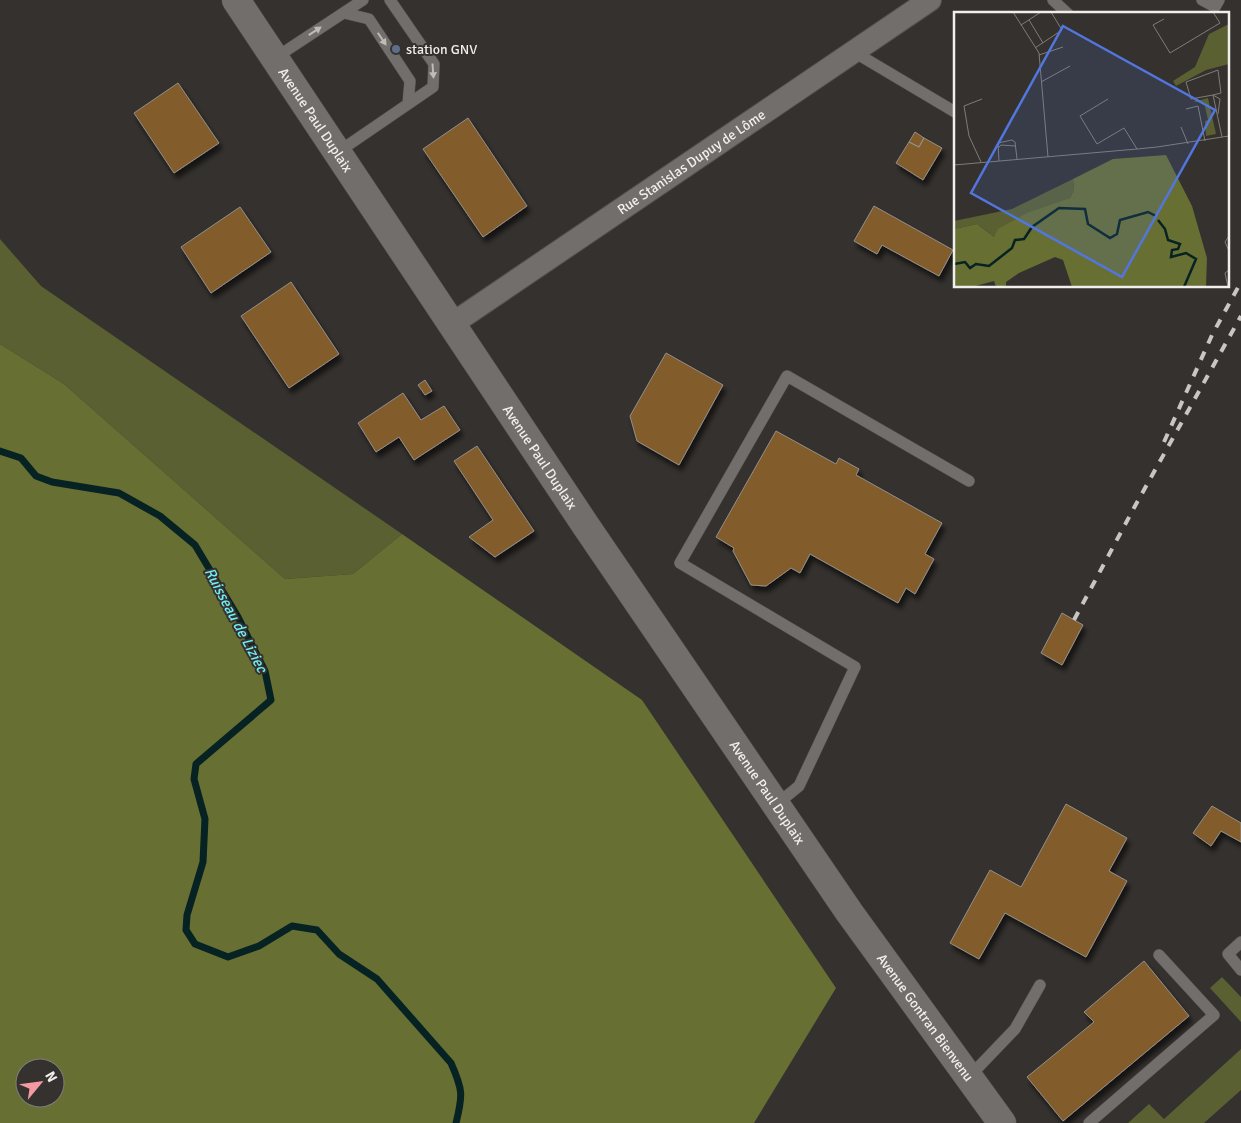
<svg xmlns="http://www.w3.org/2000/svg" width="1241" height="1123" font-family="Signika,sans-serif">
<style>
.green{fill:#5a6031}
.forest{fill:#686f33;fill-rule:evenodd}
.lines{fill:none;stroke-linecap:round;stroke-linejoin:round}
.stream{stroke:#062223;stroke-width:7}
.building{fill:#825b29;stroke:#93908c;filter:url(#shadow)}
.lane-casing{stroke:#53514e;stroke-width:12}
.street-casing{stroke:#53514e;stroke-width:24}
.secondary-casing{stroke:#53514e;stroke-width:29}
.lane{stroke:#726e6b;stroke-width:11}
.street{stroke:#726e6b;stroke-width:22}
.secondary{stroke:#726e6b;stroke-width:28}
.rail{stroke:#c7c6c3;stroke-width:4;stroke-dasharray:9 9;stroke-linecap:butt}
.oneway{fill:#bebbb8}
.service-dot{fill:#5c6f8a;stroke:#34312e;stroke-width:2}
.labels{text-anchor:middle;stroke-width:4;stroke-linejoin:round;paint-order:stroke}
.poi-label{font-size:14px;fill:#f0efec;stroke:#34312e;text-anchor:start}
.street-label{font-size:14px;fill:#f0efec;stroke:#34312e}
.water-label{font-size:15px;font-style:italic;fill:#70eff6;stroke:#34312e}
.inset-river{fill:none;stroke:#062223;stroke-width:2.5}
.inset-road{fill:none;stroke:#7f7d7a;stroke-width:1}
.view{fill:#5276dd;fill-opacity:0.15;stroke:#5276dd;stroke-width:2.5}
.inset-edge{fill:none;stroke:#f0efec;stroke-width:2.5}
</style>
<defs>
<filter id="shadow"><feDropShadow dx="3" dy="5.5" stdDeviation="2.5" flood-color="#0009"/></filter>
</defs>
<rect width="100%" height="100%" fill="#34312e"/>
<path class="green" d="M 0,239 L 41,286 L 402,534 L 353,574 L 285,579 L 64,384 L 0,344 Z
M 1222,977 L 1241,997 L 1241,1022 L 1210,988 Z
M 1241,1049 L 1241,1090 L 1204,1123 L 1128,1123 L 1149,1104 L 1164,1119 Z"/>
<path class="forest" d="M 0,344 L 64,384 L 285,579 L 353,574 L 402,534 L 642,700 L 836,988 L 754,1123 L 0,1123 ZM 25,1068 L 55,1068 L 55,1098 L 25,1098 Z"/>
<g class="lines">
<path class="stream" d="M 0,451 L 21,458 L 36,476 L 52,482 L 119,493 L 160,516 L 195,545 L 238,617 L 265,671 L 271,700 L 196,764 L 194,779 L 205,819 L 203,862 L 187,915 L 186,930 L 195,944 L 228,957 L 259,946 L 292,926 L 317,930 L 339,954 L 377,979 L 451,1063 C 463,1090 463,1095 456,1123"/>
</g>
<path class="building" d="M 178,83 L 219,143 L 174,173 L 134,113 Z
M 468,118 L 527,206 L 483,237 L 423,149 Z
M 915,132 L 924,138 L 919,147 L 909,142 Z
M 924,138 L 942,148 L 923,180 L 896,163 L 909,142 L 919,147 Z
M 874,206 L 953,250 L 939,276 L 882,245 L 877,254 L 854,241 Z
M 240,207 L 271,252 L 211,293 L 181,247 Z
M 291,282 L 339,354 L 289,388 L 241,316 Z
M 666,353 L 723,385 L 679,465 L 637,441 L 630,416 Z
M 425,380 L 432,391 L 425,395 L 418,385 Z
M 403,393 L 421,420 L 444,406 L 460,430 L 414,460 L 399,437 L 376,452 L 358,423 Z
M 776,431 L 836,464 L 839,458 L 859,469 L 856,475 L 942,523 L 925,554 L 934,559 L 915,594 L 906,588 L 898,603 L 810,554 L 800,573 L 791,568 L 766,586 L 751,585 L 733,551 L 734,548 L 716,537 Z
M 477,446 L 534,531 L 495,557 L 469,537 L 493,520 L 454,461 Z
M 1062,613 L 1083,625 L 1062,665 L 1041,653 Z
M 1066,804 L 1127,838 L 1109,871 L 1127,881 L 1086,957 L 1005,913 L 979,959 L 950,943 L 990,870 L 1021,887 Z
M 1212,806 L 1241,823 L 1241,842 L 1221,831 L 1211,846 L 1193,833 Z
M 1144,961 L 1189,1016 L 1063,1121 L 1027,1077 L 1094,1022 L 1084,1012 Z"/>
<g class="lines">
<g class="lane-casing">
<path id="lane" d="M 1053,0 L 1068,14
M 1202,0 L 1215,7 L 1219,0
M 344,13 L 369,19 L 410,81 L 408,104
M 854,52 L 955,112
M 275,58 L 363,0
M 338,152 L 433,87 L 434,64 L 390,0
M 777,804 L 799,786 L 855,667 L 680,563 L 787,376 L 969,481
M 1241,942 L 1228,954 L 1241,970
M 968,1078 L 1015,1029 L 1040,985
M 1089,1123 L 1214,1015 L 1159,955"/>
</g>
<g class="street-casing">
<g id="street">
<path id="s1" d="M 452,324 L 930,0"/>
</g>
</g>
<g class="secondary-casing">
<g id="secondary">
<path id="s2" d="M 236,0 L 586,526 L 849,912 L 1002,1123"/>
</g>
</g>
<use href="#lane" class="lane"/>
<use href="#street" class="street"/>
<use href="#secondary" class="secondary"/>
<path class="rail" d="M 1164,442 L 1212,335 L 1241,282
M 1074,620 L 1135,506 L 1241,316"/>
</g>
<defs><path id="oneway-solid" d="M-6-.8H1V-3.2L6.5 0L1 3.2V.8H-6Z" transform="scale(1.25)"/></defs>
<g class="oneway">
<use href="#oneway-solid" transform="translate(315 31) rotate(-33)"/>
<use href="#oneway-solid" transform="translate(382 39) rotate(56)"/>
<use href="#oneway-solid" transform="translate(433 71) rotate(86)"/>
</g>
<circle class="service-dot" cx="396" cy="49" r="5"/>
<g class="labels">
<g class="poi-label">
<text x="406" y="54">station GNV</text>
</g>
<g class="street-label">
<text dy="5" stroke="none"><textPath href="#s2" startOffset="144">Avenue Paul Duplaix</textPath></text>
<text dy="5" stroke="none"><textPath href="#s1" startOffset="289">Rue Stanislas Dupuy de Lôme</textPath></text>
<text dy="5" stroke="none"><textPath href="#s2" startOffset="549">Avenue Paul Duplaix</textPath></text>
<text dy="5" stroke="none"><textPath href="#s2" startOffset="954">Avenue Paul Duplaix</textPath></text>
<text dy="5" stroke="none"><textPath href="#s2" startOffset="1229">Avenue Gontran Bienvenu</textPath></text>
</g>
<g class="water-label">
<text transform="translate(236 620) rotate(62)" y="5">Ruisseau de Liziec</text>
</g>
</g>
<g transform="translate(954 12)">
<rect width="275" height="275" fill="#34312e"/>
<path d="M 275,12 L 275,52 L 252,58 L 222,74 L 219,69 L 241,55 L 255,22 ZM 254,86 L 262,122 L 252,124 L 251,109 L 254,108 L 250,90 L 239,90 ZM 119,167 L 120,177 L 116,186 L 40,225 L 23,212 L 0,217 L 0,209 L 58,197 Z" fill="#5a6031"/>
<path d="M 212,143 L 238,194 L 253,246 L 252,275 L 118,275 L 109,248 L 101,245 L 65,261 L 52,270 L 52,275 L 42,275 L 40,269 L 18,275 L 0,275 L 0,217 L 23,212 L 40,225 L 44,217 L 73,201 L 116,186 L 120,177 L 119,167 L 159,147 Z" fill="#686f33"/>
<path class="inset-river" d="M 204,208 L 211,217 L 214,228 L 226,232 L 224,237 L 218,238 L 217,245 L 232,241 L 242,247 L 230,275M 0,252 L 11,250 L 16,256 L 22,252 L 35,254 L 58,236 L 61,228 L 70,227 L 78,215 L 105,196 L 131,197 L 134,212 L 156,226 L 163,222 L 166,208 L 194,200 L 202,204"/>
<path class="inset-road" d="M 59,0 L 85,41 L 94,145M 210,7 L 199,13 L 216,41 L 266,11 L 259,0M 75,8 L 89,31M 67,13 L 87,0M 81,36 L 108,18 L 97,0M 85,43 L 109,35M 87,70 L 116,54M 259,83 L 267,81 L 264,58 L 232,70 L 237,87 L 259,83 L 268,125M 259,83 L 266,87 L 264,102M 154,87 L 126,104 L 143,132 L 170,116 L 183,137 L 203,135M 232,97 L 244,94 L 251,129M 227,115 L 234,132M 203,135 L 275,124M 44,136 L 47,133 L 61,134M 45,149 L 44,131 L 58,128 L 61,130 L 63,147M 27,150 L 15,124 L 10,94 L 28,87M 0,153 L 183,137M 275,224 L 271,230 L 275,239M 274,275 L 271,261 L 275,258"/>
<path class="view" d="M 109,14 L 261,98 L 168,265 L 17,181 Z"/>
<rect width="275" height="275" class="inset-edge"/>
</g>
<g transform="translate(40 1083) rotate(61)"><circle r="24" fill="#34312e" stroke="#7f7d7a"/>
<path d="M0-4L9 19L0 12L-9 19Z" fill="#f49aa3"/>
<text y="-8" font-size="14" font-weight="bold" text-anchor="middle" fill="#f0efec">N</text>
</g>
</svg>
